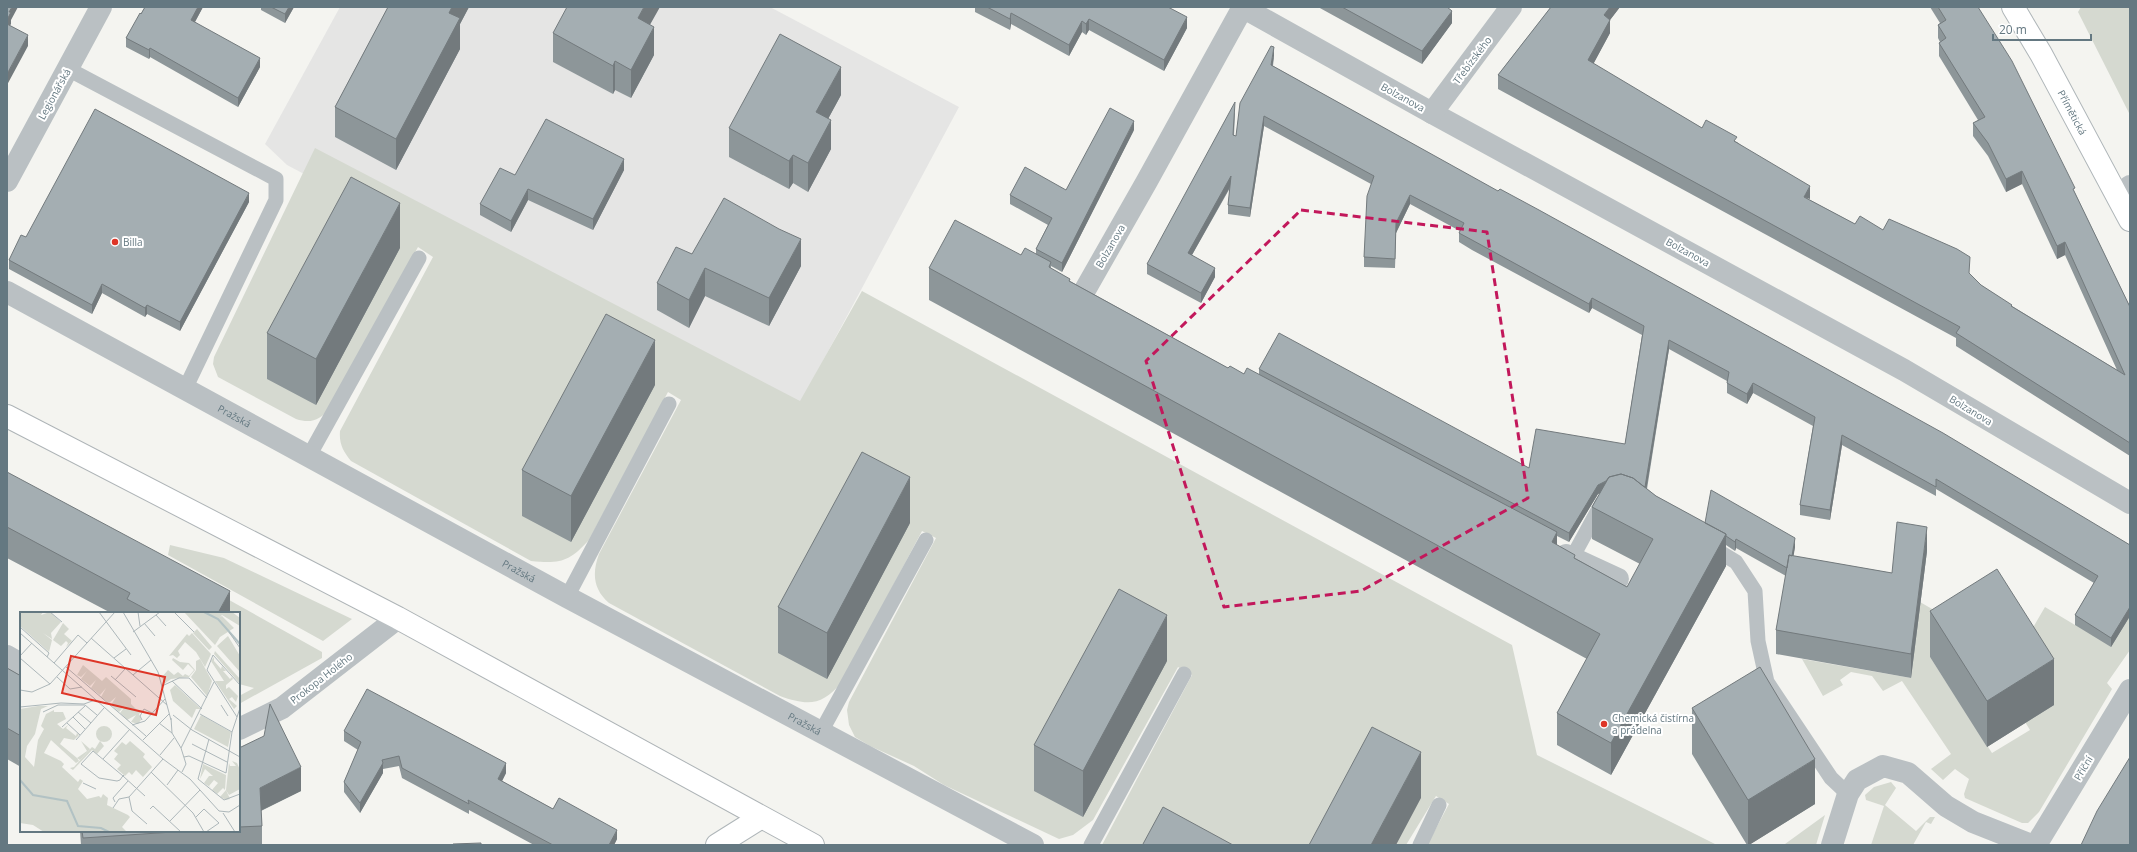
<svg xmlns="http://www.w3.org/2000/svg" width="2137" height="852" font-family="'Open Sans',sans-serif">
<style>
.built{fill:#e5e5e4}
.green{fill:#d5d9d0}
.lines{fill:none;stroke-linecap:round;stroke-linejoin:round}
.secondary-casing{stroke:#afb6b9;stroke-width:24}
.primary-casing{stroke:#aeb4b7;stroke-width:24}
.lane{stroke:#bac0c3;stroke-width:15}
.street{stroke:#bac0c3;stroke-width:22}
.secondary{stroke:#fff;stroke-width:22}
.primary{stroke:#fff;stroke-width:22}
.wall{fill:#8d9699;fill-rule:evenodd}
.shaded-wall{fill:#737a7d}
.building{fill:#a4aeb2;stroke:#737a7d}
.marked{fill:none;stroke:#c2185b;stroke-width:3;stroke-dasharray:8 5;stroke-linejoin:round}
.poi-dot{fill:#de3527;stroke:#fff;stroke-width:1.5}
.labels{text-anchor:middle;stroke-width:4;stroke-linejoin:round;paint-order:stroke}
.street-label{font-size:10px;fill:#647881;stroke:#fff}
.poi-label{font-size:10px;fill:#647881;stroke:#fff;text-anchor:start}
.inset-river{fill:none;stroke:#b2c2c4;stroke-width:2}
.inset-road{fill:none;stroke:#adb7ba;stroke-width:1}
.view{fill:#de3527;fill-opacity:0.15;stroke:#de3527;stroke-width:2}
.inset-edge{fill:none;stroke:#647881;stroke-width:2}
</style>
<rect width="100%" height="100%" fill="#f4f4f0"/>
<path class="built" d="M 340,7 L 770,7 L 959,107 L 787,428 L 287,165 L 265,144 Z"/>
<path class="green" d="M 2081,7 L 2130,7 L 2130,115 L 2078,12 Z
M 315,148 L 800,401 L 862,291 L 1512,645 L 1537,755 L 1717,845 L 1427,845 L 1449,804 L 1436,796 L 1406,845 L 1102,845 L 1192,675 L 1178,667 L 1093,820 L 1073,835 L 1059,839 L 944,785 L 914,766 L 870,746 L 855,737 L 849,725 L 847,710 L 849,702 L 936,538 L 922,531 L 842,682 C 822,706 808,706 780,696 L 609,603 C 593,589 592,573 599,554 L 681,400 L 668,392 L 589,540 C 569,562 560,564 531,561 L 351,461 C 343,451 339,444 340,431 L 433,257 L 418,247 L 330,408 C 320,420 311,424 296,419 L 218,377 L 213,364 L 214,357 Z
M 7,481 L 163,563 L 322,652 L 322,658 L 239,704 L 239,696 L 254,688 L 239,684 L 239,613 L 213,613 Z
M 170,545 L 224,558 L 352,619 L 323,641 L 168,555 Z
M 1920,602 L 1970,631 L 1930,657 L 1992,753 L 2030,730 L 2025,722 L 2020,650 L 2045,607 L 2075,625 L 2130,616 L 2130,650 L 2107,683 L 2112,689 L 2039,812 L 2028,823 L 2022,823 L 1965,798 L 1964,794 L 1969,779 L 1955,769 L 1943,780 L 1931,769 L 1951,754 L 1902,681 L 1883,691 L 1872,676 L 1851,672 L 1840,680 L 1843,685 L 1823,696 L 1802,659 L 1911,678 Z
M 1891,782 L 1896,788 L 1885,805 L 1916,831 L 1930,817 L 1935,817 L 1931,824 L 1926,822 L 1913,845 L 1871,845 L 1884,806 L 1866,800 L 1865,795 L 1874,787 Z
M 1825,815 L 1816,845 L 1784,845 L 1785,844 Z"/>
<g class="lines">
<g class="secondary-casing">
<g id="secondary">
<path id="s2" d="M 2013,7 L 2041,54 L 2130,220"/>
<path d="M 717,845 L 760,818"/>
</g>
</g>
<g class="primary-casing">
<path id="primary" d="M 7,416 L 398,618 L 813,845"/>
</g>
<path class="lane" d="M 68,69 L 276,179 L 276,200 L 185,389
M 309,456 L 419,258
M 1708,545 L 1736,562 L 1755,591 L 1758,641 L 1767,682 L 1831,778 L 1848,794
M 1572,558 L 1602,503
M 567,597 L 669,404
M 821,732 L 926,540
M 1091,845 L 1184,674
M 1420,845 L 1439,805"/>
<g class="street">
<path d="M 1242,7 L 1432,113 L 1904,370 L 2130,503"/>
<path d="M 1432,113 L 1511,7"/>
<path d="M 7,181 L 101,7"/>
<path d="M 2118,195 L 2130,186"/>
<path id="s1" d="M 7,292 L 567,597 L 1033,845"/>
<path d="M 1081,297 L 1147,181 L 1243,7"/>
<path d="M 1566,555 L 1618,579"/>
<path d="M 7,656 L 21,664"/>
<path d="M 239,729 L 282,708 L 398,618"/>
<path d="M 1832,845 L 1848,794 L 1857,780 L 1883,766 L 1908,773 L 1946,806 L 1973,822 L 2031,845"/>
<path d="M 2036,845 L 2130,690"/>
</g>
<use href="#secondary" class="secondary"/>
<use href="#primary" class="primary"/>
</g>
<path class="wall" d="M 145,7 L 203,7 L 195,22 L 260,67 L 238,107 L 150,57 L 149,59 L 126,47 L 126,38 Z
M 261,7 L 294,7 L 285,23 L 261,10 Z
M 388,7 L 469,7 L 460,24 L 460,49 L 396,170 L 335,137 L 335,107 Z
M 975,7 L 1168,7 L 1187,28 L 1164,71 L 1089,30 L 1086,35 L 1082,32 L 1069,56 L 1011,24 L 1010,30 L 975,12 Z
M 1318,7 L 1447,7 L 1452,23 L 1422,64 Z
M 1551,7 L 1620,7 L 1610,20 L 1610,33 L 1593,64 L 1702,128 L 1737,142 L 1810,200 L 1855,224 L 1883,230 L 1970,274 L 1981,285 L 2012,306 L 2117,370 L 2065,255 L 2057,259 L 2022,184 L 2006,192 L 1988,156 L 1973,136 L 1973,123 L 1978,120 L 1939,56 L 1939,43 L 1940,42 L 1938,38 L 1938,25 L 1940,23 L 1930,7 L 1978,7 L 2075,193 L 2130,307 L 2130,456 L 1956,346 L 1956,338 L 1498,89 L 1498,75 Z
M 650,24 L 654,55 L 631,98 L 615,90 L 613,94 L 553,62 L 553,33 Z
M 1274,56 L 1273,66 L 2130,545 L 2130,616 L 2111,647 L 2075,625 L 2075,615 L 2094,583 L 1936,489 L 1936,496 L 1842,445 L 1830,520 L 1800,515 L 1800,505 L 1813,426 L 1753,393 L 1747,404 L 1727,393 L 1727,381 L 1669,349 L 1647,489 L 1656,496 L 1705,523 L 1795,547 L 1793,556 L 1892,573 L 1927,551 L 1911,678 L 1776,654 L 1776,630 L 1786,576 L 1736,548 L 1735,551 L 1726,545 L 1726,566 L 1611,775 L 1557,745 L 1557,713 L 1587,659 L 929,300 L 929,268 L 1021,255 L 1036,254 L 1036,249 L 1048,225 L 1010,204 L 1010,195 L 1066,190 L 1134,130 L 1062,272 L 1051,266 L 1051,268 L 1070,281 L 1228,368 L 1244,374 L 1259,374 L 1259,369 L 1529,468 L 1625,444 L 1642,335 L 1592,308 L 1589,313 L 1472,250 L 1459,242 L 1459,233 L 1460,231 L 1410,204 L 1396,233 L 1395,268 L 1364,267 L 1364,257 L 1371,184 L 1264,126 L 1250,217 L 1228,214 L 1228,205 L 1230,188 L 1192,255 L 1215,277 L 1201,303 L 1147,274 L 1147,264 L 1235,112 L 1234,136 L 1236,136 ZM 1600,493 L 1592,507 L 1592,539 L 1640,564 L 1627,587 L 1575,558 L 1557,545 L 1557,536 L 1569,542 L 1598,494 Z
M 841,95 L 828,119 L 831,149 L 808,192 L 793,183 L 789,189 L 729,157 L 729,128 Z
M 624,170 L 593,230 L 528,200 L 511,232 L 480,215 L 480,204 L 515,175 Z
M 249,202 L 180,331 L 147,314 L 145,317 L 102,293 L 92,314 L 9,269 L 9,260 L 26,237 Z
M 400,248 L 316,405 L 267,379 L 267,333 Z
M 692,254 L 801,266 L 769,326 L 705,296 L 689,328 L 657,310 L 657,283 Z
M 655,385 L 571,542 L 522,516 L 522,470 Z
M 7,472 L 230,613 L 111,613 L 7,558 Z
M 910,523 L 827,679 L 778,653 L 778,607 Z
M 1930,611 L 2054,705 L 1987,747 L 1930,657 Z
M 1167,661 L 1083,817 L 1034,791 L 1034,745 Z
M 7,668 L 21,676 L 21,767 L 7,759 Z
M 1692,708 L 1815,804 L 1749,845 L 1747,845 L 1692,754 Z
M 344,731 L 506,773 L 502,781 L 553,809 L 617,839 L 614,845 L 534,845 L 469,810 L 469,814 L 402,778 L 399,766 L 383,769 L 383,773 L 360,813 L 344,792 L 344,782 L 358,750 L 344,741 Z
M 239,748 L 301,791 L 261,811 L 262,826 L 262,845 L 81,845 L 80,831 L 239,831 Z"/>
<path class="shaded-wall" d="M 12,7 L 18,7 L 11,20 L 11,24 L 7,31 L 7,20 L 9,12 Z
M 198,7 L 203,7 L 191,29 L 191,20 Z
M 289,7 L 294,7 L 285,23 L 285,14 Z
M 452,7 L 469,7 L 460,24 L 460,49 L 396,170 L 396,139 L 449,13 Z
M 644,7 L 660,7 L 638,46 L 638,18 Z
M 1610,7 L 1620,7 L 1610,20 L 1610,33 L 1588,74 L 1588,60 L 1604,15 Z
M 1452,11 L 1452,23 L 1422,64 L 1422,51 Z
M 1011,13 L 1011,24 L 1010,30 L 1010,19 Z
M 1187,17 L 1187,28 L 1164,71 L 1164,60 Z
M 1089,19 L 1089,30 L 1086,35 L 1086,24 Z
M 1082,21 L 1082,32 L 1069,56 L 1069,45 Z
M 654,27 L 654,55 L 631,98 L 631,70 Z
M 28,35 L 28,46 L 7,85 L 7,74 Z
M 1274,47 L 1274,56 L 1271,74 L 1271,65 Z
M 150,48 L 150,57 L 149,59 L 149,50 Z
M 260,58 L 260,67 L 238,107 L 238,98 Z
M 615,61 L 615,90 L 613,94 L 613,66 Z
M 841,67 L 841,95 L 816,141 L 816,112 Z
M 1264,116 L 1264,126 L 1250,217 L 1250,208 Z
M 831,120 L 831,149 L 808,192 L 808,163 Z
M 1134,121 L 1134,130 L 1062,272 L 1062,263 Z
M 793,155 L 793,183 L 789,189 L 789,161 Z
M 624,159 L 624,170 L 593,230 L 593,219 Z
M 2022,171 L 2022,184 L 2006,192 L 2006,179 Z
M 1231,176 L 1231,185 L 1188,262 L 1188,253 Z
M 1810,186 L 1810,199 L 1804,197 Z
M 528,189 L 528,200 L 511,232 L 511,221 Z
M 249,193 L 249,202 L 180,331 L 180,322 Z
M 1410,195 L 1410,204 L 1396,233 L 1395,268 L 1396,223 Z
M 400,203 L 400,248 L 316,405 L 316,359 Z
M 801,239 L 801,266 L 769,326 L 769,298 Z
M 2065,242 L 2065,255 L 2057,259 L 2057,246 Z
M 705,268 L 705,296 L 689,328 L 689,300 Z
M 1215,268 L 1215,277 L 1201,303 L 1201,293 Z
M 102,284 L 102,293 L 92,314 L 92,305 Z
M 1592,298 L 1592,308 L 1589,313 L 1589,304 Z
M 147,305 L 147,314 L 145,317 L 145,308 Z
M 655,340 L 655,385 L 571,542 L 571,496 Z
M 1669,340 L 1669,349 L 1645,497 L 1645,487 Z
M 1753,383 L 1753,393 L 1747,404 L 1747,394 Z
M 1842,435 L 1842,445 L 1830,520 L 1830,510 Z
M 910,477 L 910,523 L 827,679 L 827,633 Z
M 1610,480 L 1610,489 L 1598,494 L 1569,542 L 1569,533 L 1598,485 Z
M 1927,527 L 1927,551 L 1911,678 L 1911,654 Z
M 1557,532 L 1557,564 L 1552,542 Z
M 1726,534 L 1726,566 L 1611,775 L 1611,743 Z
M 1795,538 L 1795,547 L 1790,579 L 1790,570 Z
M 1736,539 L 1736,548 L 1735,551 L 1735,542 Z
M 230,591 L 230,613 L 218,613 Z
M 2130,607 L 2130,616 L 2111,647 L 2111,638 Z
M 1167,615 L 1167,661 L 1083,817 L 1083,771 Z
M 2054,659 L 2054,705 L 1987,747 L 1987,701 Z
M 1421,752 L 1421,798 L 1396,845 L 1371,845 Z
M 1815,759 L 1815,804 L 1749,845 L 1748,845 L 1748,800 Z
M 383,763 L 383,773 L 360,813 L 360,803 Z
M 506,763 L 506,773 L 498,789 L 498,779 Z
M 301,767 L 301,791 L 260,811 L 260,788 Z
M 617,830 L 617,839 L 614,845 L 609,845 Z"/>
<path class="building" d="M 7,7 L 12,7 L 9,12 L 11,12 L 7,20 Z
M 145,7 L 198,7 L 191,20 L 260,58 L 238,98 L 150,48 L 149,50 L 126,38 L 140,13 L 141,14 Z
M 271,7 L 289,7 L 285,14 Z
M 388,7 L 452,7 L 449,13 L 460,18 L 396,139 L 335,107 Z
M 567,7 L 644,7 L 638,18 L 654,27 L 631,70 L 615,61 L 613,66 L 553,33 Z
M 987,7 L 1168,7 L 1187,17 L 1164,60 L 1089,19 L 1086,24 L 1082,21 L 1069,45 L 1011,13 L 1010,19 Z
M 1342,7 L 1447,7 L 1452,11 L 1422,51 Z
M 1551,7 L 1610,7 L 1604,15 L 1610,20 L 1588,60 L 1702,128 L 1706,120 L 1737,137 L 1734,141 L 1810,186 L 1804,197 L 1855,224 L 1860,216 L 1883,230 L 1889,219 L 1957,249 L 1970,257 L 1969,273 L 1981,285 L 2012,305 L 2011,306 L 2125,375 L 2065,242 L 2057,246 L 2022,171 L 2006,179 L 1988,143 L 1973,123 L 1985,117 L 1939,43 L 1946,38 L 1938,25 L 1946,20 L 1938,7 L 1978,7 L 2012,61 L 2075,188 L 2073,189 L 2130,307 L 2130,443 L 1956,333 L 1960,327 L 1498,75 Z
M 7,24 L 28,35 L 7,74 Z
M 780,34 L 841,67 L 816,112 L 831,120 L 808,163 L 793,155 L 789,161 L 729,128 Z
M 1271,46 L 1274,47 L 1271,65 L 1498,191 L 1500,189 L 1539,210 L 1943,433 L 2130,545 L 2130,607 L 2111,638 L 2075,615 L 2098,576 L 1936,479 L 1936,487 L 1842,435 L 1830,510 L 1800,505 L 1815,417 L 1753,383 L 1747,394 L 1727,383 L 1729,372 L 1669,340 L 1645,487 L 1643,486 L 1633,478 L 1621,474 L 1609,477 L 1606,481 L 1598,485 L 1569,533 L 1259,369 L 1279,333 L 1529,468 L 1536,429 L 1625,444 L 1644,326 L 1592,298 L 1589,304 L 1472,240 L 1459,233 L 1464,223 L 1410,195 L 1396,223 L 1395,259 L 1364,257 L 1367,196 L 1374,176 L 1264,116 L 1250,208 L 1228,205 L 1231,176 L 1188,253 L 1215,268 L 1201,293 L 1147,264 L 1235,102 L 1233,135 L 1236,136 L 1240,103 Z
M 1110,108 L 1134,121 L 1062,263 L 1036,249 L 1052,218 L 1010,195 L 1025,167 L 1066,190 Z
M 95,109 L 249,193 L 180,322 L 147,305 L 145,308 L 102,284 L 92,305 L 9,260 L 21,235 L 26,237 Z
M 546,119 L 624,159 L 593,219 L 528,189 L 511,221 L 480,204 L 500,168 L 515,175 Z
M 351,177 L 400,203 L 316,359 L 267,333 Z
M 724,198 L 779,229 L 801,239 L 769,298 L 705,268 L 689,300 L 657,283 L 676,247 L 692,254 Z
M 955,220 L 1021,255 L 1025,248 L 1051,262 L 1049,267 L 1070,279 L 1069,281 L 1228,368 L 1230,366 L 1244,374 L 1247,368 L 1557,532 L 1552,542 L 1575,555 L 1574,558 L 1627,587 L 1653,539 L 1592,507 L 1609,477 L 1621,474 L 1633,478 L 1656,496 L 1726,534 L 1611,743 L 1557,713 L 1600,634 L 929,268 Z
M 606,314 L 655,340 L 571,496 L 522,470 Z
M 862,452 L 910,477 L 827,633 L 778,607 Z
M 7,472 L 230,591 L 218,613 L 153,613 L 127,599 L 130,593 L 7,527 Z
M 1711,490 L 1795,538 L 1792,556 L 1789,555 L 1787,568 L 1736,539 L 1735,542 L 1726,536 L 1726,534 L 1705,523 Z
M 1897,522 L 1927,527 L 1911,654 L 1776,630 L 1789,555 L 1892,573 Z
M 1997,569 L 2054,659 L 1987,701 L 1930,611 Z
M 1119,589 L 1167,615 L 1083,771 L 1034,745 Z
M 1760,667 L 1815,759 L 1748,800 L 1692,708 Z
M 7,668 L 21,676 L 21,736 L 7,728 Z
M 367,689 L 506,763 L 498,779 L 553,809 L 559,798 L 617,830 L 609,845 L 553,845 L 468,800 L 469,804 L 402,768 L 399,756 L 382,760 L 383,763 L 360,803 L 344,782 L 361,742 L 344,731 Z
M 270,704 L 301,767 L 260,788 L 262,826 L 239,827 L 239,748 L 264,736 Z
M 1372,727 L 1421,752 L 1371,845 L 1309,845 Z
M 2130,757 L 2130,845 L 2081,845 L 2097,811 Z
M 1163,807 L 1233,845 L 1144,845 L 1143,844 Z
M 82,831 L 188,831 L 83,838 Z
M 481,843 L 481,845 L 453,845 L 453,844 Z"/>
<path class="marked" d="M 1301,210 L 1487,232 L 1528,498 L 1361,591 L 1224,607 L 1146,361 Z"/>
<g class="poi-dot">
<circle cx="115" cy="242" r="4"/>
<circle cx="1604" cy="724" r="4"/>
</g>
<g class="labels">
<g class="street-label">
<text transform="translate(1472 60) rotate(-53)" y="4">Třebízského</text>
<text transform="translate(54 94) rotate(-61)" y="4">Legionářská</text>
<text transform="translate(1403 97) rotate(29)" y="4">Bolzanova</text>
<text dy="4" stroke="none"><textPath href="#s2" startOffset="121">Přímětická</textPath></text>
<text transform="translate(1110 246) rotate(-60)" y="4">Bolzanova</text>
<text transform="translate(1688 252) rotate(29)" y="4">Bolzanova</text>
<text transform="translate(1971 410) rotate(31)" y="4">Bolzanova</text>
<text dy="4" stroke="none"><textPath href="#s1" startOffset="259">Pražská</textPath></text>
<text dy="4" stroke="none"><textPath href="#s1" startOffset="583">Pražská</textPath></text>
<text transform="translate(321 678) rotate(-38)" y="4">Prokopa Holého</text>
<text dy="4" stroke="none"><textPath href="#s1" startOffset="907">Pražská</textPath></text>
<text transform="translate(2083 768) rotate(-59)" y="4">Příční</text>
</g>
<g class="poi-label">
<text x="123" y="246">Billa</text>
<text x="1612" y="722">Chemická čistírna<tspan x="1612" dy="12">a prádelna</tspan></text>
</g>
</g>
<g transform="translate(20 612)">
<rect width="220" height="220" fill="#f4f4f0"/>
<path d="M 1,0 L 23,0 L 21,3 L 30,0 L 41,10 L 31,21 L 32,27 L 23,21 L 32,28 L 29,40 L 0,14 ZM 164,0 L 212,0 L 220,6 L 220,14 L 202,3 L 200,5 L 202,4 L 208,10 L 204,13 L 208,10 L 214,16 L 200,25 L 195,33 ZM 43,11 L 49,17 L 44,22 L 52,29 L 46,35 L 48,31 L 46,29 L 41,34 L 33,28 ZM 177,17 L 192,35 L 189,38 L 173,21 ZM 172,21 L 191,42 L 185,55 L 176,40 L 165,30 L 158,39 L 160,43 L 157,46 L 162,50 L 153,43 L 149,44 L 167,22 L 169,24 ZM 208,24 L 220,44 L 220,60 L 197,34 ZM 195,39 L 220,67 L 220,72 L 194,42 ZM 194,45 L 194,49 L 201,57 L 202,54 L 206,59 L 203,59 L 210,67 L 212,65 L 213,67 L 206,73 L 206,77 L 209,75 L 218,84 L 216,90 L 212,85 L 209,87 L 217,94 L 214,97 L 195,69 L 204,69 L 191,49 ZM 153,46 L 160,50 L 169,51 L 175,58 L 169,65 L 151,67 L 144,72 L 142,65 L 148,58 L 154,63 L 158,60 L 163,64 L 165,62 L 169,64 L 174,58 L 168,52 L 163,58 L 152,48 ZM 180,47 L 192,69 L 187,84 L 171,65 L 176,58 L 176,49 ZM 63,53 L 82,69 L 86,65 L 111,87 L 111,92 L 118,99 L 123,98 L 119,102 L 121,108 L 118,112 L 111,110 L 116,103 L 107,108 L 100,101 L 106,93 L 99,100 L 91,93 L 96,85 L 89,91 L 81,85 L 86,76 L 80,83 L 71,76 L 76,68 L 70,74 L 61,67 L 67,59 L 61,65 L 57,63 ZM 155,73 L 181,97 L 176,97 L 172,106 L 153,89 L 150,78 ZM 18,94 L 28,94 L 21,97 L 15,122 L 7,134 L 5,145 L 14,155 L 18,128 L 24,117 L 21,114 L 26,102 L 34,98 L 34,100 L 43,100 L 46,107 L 37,112 L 43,117 L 48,113 L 46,116 L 56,124 L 57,121 L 59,123 L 54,128 L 44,126 L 40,132 L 57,146 L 67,139 L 61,129 L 70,137 L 60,148 L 57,146 L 59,149 L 56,151 L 31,128 L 24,141 L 41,149 L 44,152 L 42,155 L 58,170 L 60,167 L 63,169 L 58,177 L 67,187 L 79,184 L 81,186 L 83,182 L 88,186 L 87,193 L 108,203 L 110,205 L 102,215 L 107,220 L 24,220 L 13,213 L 0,211 L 0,97 ZM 181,103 L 211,120 L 208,135 L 174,117 ZM76 122a8 8 0 1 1 16 0a8 8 0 1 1-16 0ZM 80,129 L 84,134 L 77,142 L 72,138 L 53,158 L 50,156 L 54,155 L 72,135 L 75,137 ZM 110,129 L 125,142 L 123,145 L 132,155 L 123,165 L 116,158 L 112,163 L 109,160 L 105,164 L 97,157 L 101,153 L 94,147 L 98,142 L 94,139 L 102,130 L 106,133 ZM 212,149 L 217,151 L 220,158 L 220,177 L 209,183 L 206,178 L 210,187 L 206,188 L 200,185 L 206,178 L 209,151 L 210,154 L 216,154 ZM 183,152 L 206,163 L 205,178 L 203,176 L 197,182 L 192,178 L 198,171 L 194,168 L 189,174 L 191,176 L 184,171 L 189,164 L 193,164 L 185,157 L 180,167 Z" fill="#d5d9d0"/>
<path class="inset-river" d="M 184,0 L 198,7 L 220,32M 0,168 L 13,183 L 47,189 L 58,214 L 81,216 L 89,220"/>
<path class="inset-road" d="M 30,0 L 42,10M 79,0 L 111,43M 103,0 L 138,60 L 151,108M 118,0 L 120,14M 154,0 L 174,20M 136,3 L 146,14M 124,11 L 135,24M 0,15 L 29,41 L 27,45M 113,20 L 140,0M 209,20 L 220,36M 0,21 L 143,147 L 170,167 L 199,199 L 209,200 L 220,193M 71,26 L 147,93M 0,44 L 12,31M 0,46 L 30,72M 94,46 L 106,37M 34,51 L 58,23 L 67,31M 46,55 L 126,124M 113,63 L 131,48M 91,64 L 116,85M 37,65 L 50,77 L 62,75M 95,68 L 105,57M 152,69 L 182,97M 142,74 L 159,66 L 169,66 L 187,86M 0,78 L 12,80 L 30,72 L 95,0M 65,93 L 77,103M 201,93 L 208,104M 0,95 L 41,91 L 64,92 L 75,88M 23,100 L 38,93 L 65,93M 58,100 L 71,111M 180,102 L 212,120M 153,103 L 172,118 L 220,145M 53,105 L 65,117M 217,105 L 187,58 L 193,43 L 220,73M 151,106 L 152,121 L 161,136 L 166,152 L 162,160M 122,108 L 120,104 L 124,97 L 132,101M 47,111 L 60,123M 139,111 L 152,121M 112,113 L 125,109 L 145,87M 42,115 L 65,94M 189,127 L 178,167 L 204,188 L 220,182M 56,128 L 84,96M 123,128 L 149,102M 172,132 L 207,150M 161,136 L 194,70M 140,143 L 154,126M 164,145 L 169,144 L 206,161 L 212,120 L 220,96M 83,147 L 110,117M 131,160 L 173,201 L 184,220M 104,163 L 102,165 L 100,168 L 97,169 L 79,166 L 61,152 L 73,139 L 103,164 L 115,175 L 125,184M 63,171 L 76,177M 147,173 L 158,158M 109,185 L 112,199 L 127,212M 95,190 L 93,186 L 108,169M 93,196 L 99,187 L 109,185 L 143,147M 130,197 L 133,194 L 161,220M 203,201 L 215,220M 176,205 L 184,197 L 199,211 L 186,220M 150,209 L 180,178"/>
<path class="view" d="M 51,44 L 145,65 L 136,103 L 42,81 Z"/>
<rect width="220" height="220" class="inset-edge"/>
</g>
<rect width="2137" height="852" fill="none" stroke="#647881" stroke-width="16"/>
<path d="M1993 34v6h98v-6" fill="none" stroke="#647881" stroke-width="2"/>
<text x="1999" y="34" font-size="12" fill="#647881" stroke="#ffffff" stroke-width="3" paint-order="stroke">20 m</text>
</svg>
